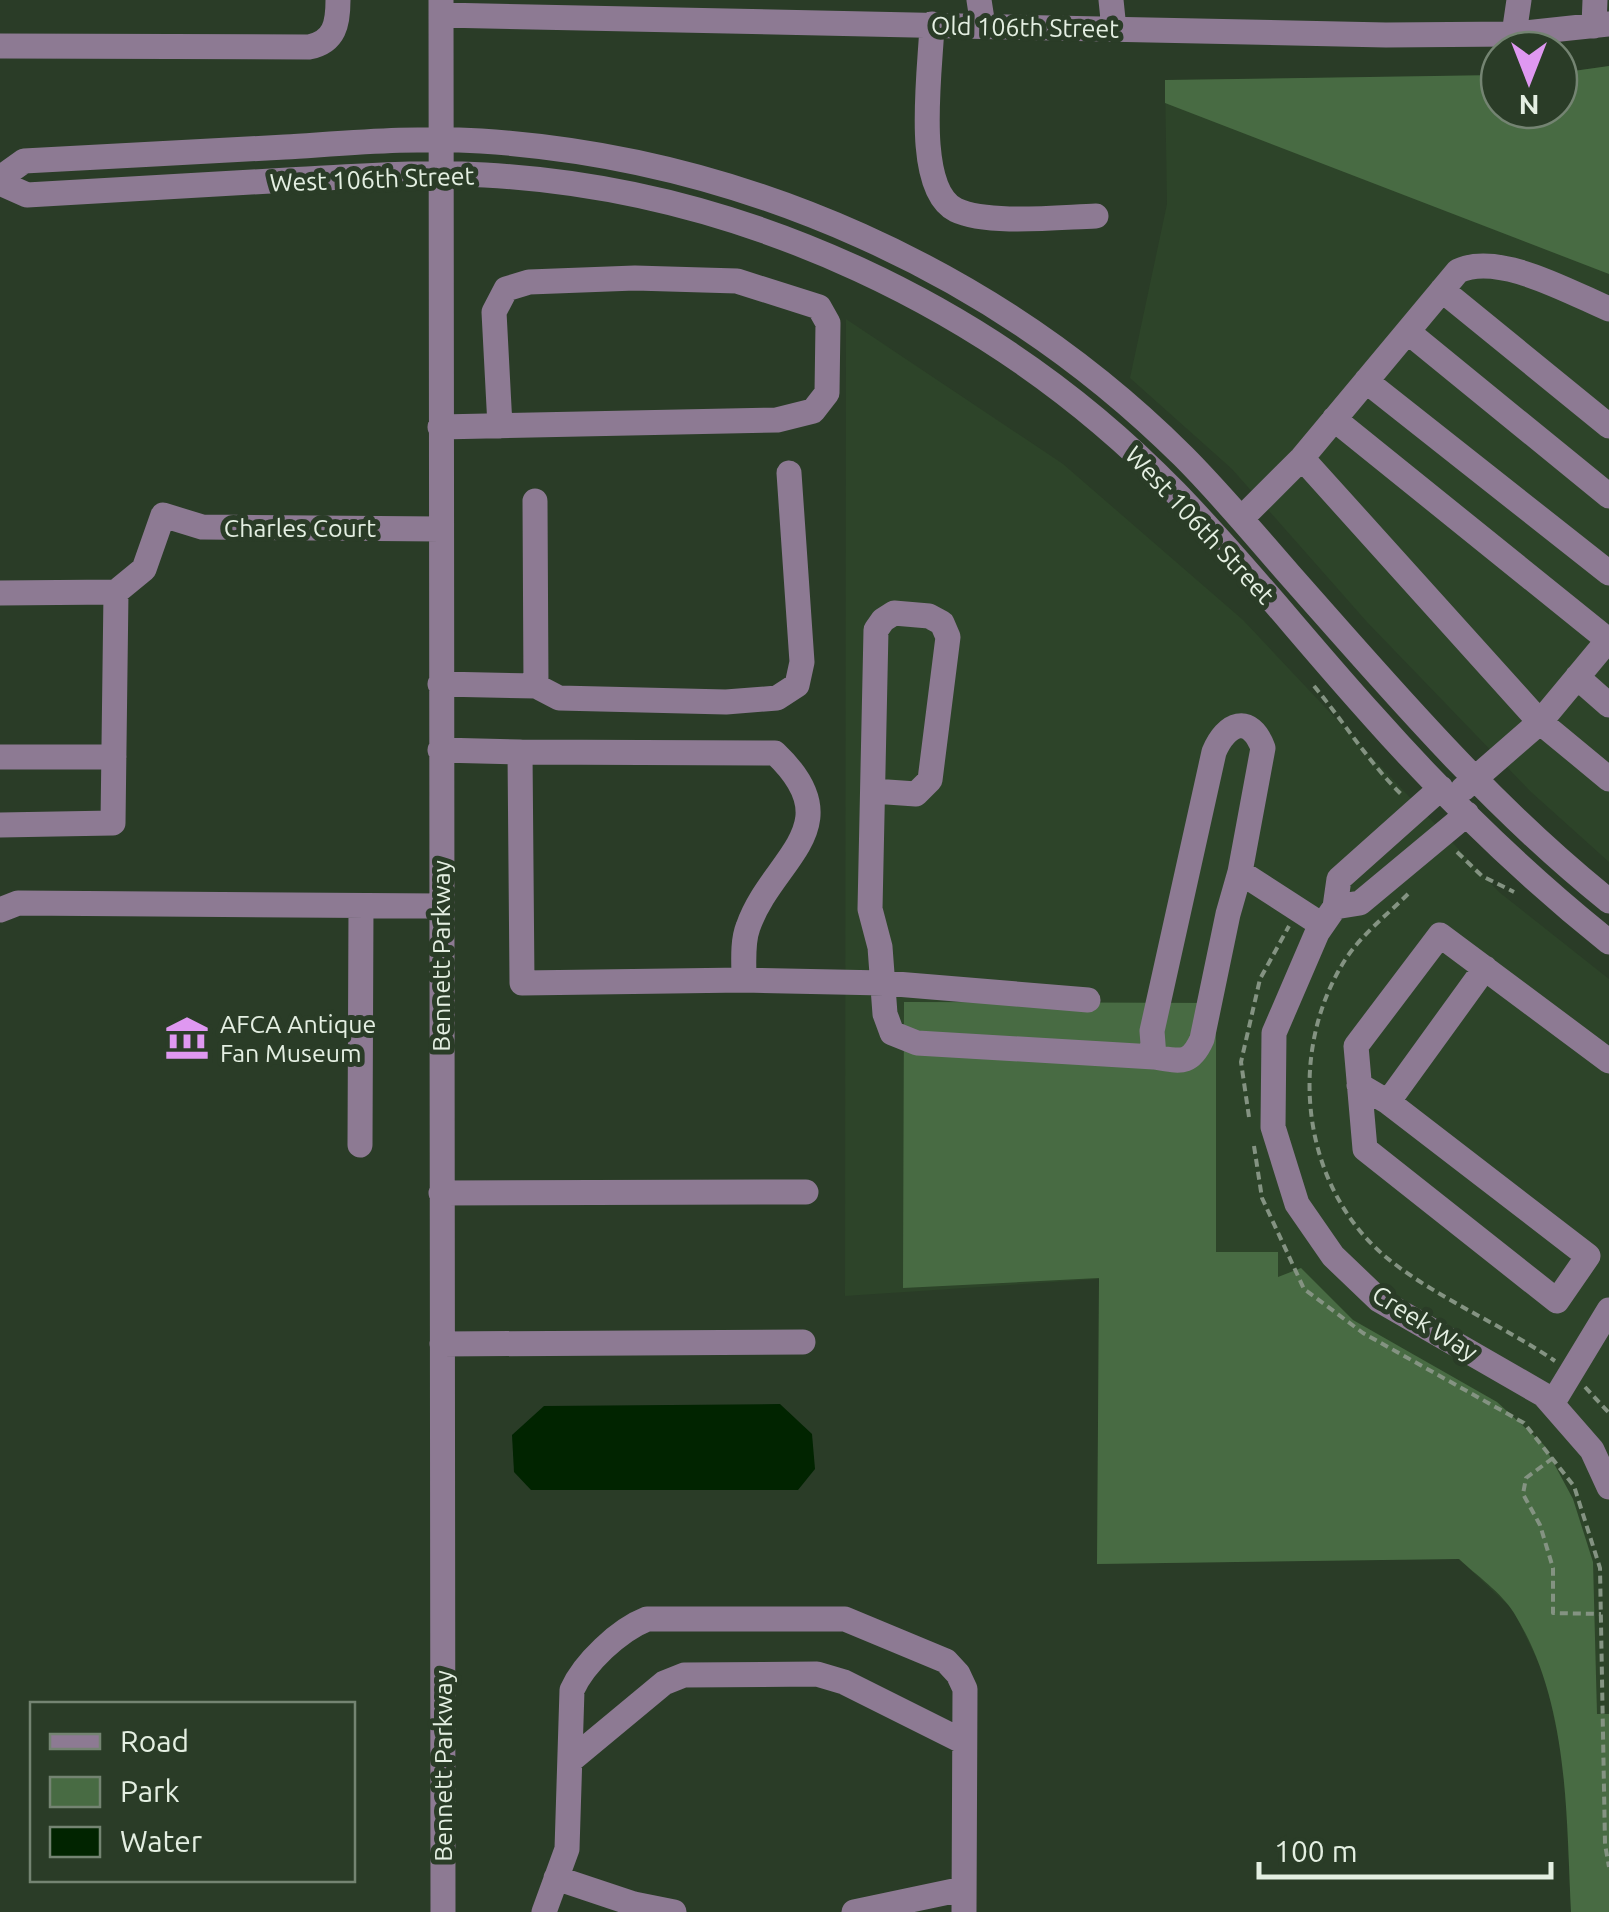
<svg xmlns="http://www.w3.org/2000/svg" width="1609" height="1912" font-family="Ubuntu,sans-serif">
<style>
.built{fill:#2d4429}
.green{fill:#486b43}
.water{fill:#012400}
.lines{fill:none;stroke-linecap:round;stroke-linejoin:round}
.path{stroke:#849382;stroke-width:4;stroke-dasharray:8 5;stroke-linecap:butt}
.minor{stroke:#8d7a93;stroke-width:25}
.labels{text-anchor:middle;stroke-width:10;stroke-linejoin:round;paint-order:stroke}
.street-label{font-size:25px;fill:#e4efe2;stroke:#2a3c27}
.poi-label{font-size:25px;fill:#e4efe2;stroke:#2a3c27;text-anchor:start}
</style>
<rect width="100%" height="100%" fill="#2a3c27"/>
<path class="built" d="M 1609,66 L 1609,862 L 1530,791 L 1367,622 L 1232,469 L 1130,378 L 1167,204 L 1165,80 L 1499,75 L 1499,110 L 1559,110 L 1559,73 Z
M 846,319 L 1063,464 L 1243,620 L 1499,892 L 1609,979 L 1609,1912 L 1571,1912 L 1564,1765 L 1545,1676 L 1513,1610 L 1459,1559 L 1097,1564 L 1099,1279 L 845,1296 Z"/>
<path class="green" d="M 1609,66 L 1609,274 L 1165,103 L 1165,80 L 1499,75 L 1499,110 L 1559,110 L 1559,73 Z
M 904,1002 L 1216,1003 L 1216,1252 L 1278,1252 L 1278,1277 L 1301,1268 L 1353,1320 L 1497,1402 L 1544,1445 L 1573,1499 L 1593,1562 L 1597,1714 L 1609,1714 L 1609,1912 L 1571,1912 C 1566,1811 1569,1702 1514,1613 C 1502,1593 1476,1575 1459,1559 L 1097,1564 L 1099,1278 L 903,1288 Z"/>
<path class="water" d="M 780,1404 L 812,1434 L 815,1469 L 798,1490 L 531,1490 L 514,1472 L 512,1435 L 544,1406 Z"/>
<g class="lines">
<path class="path" d="M 1314,686 C 1344,722 1369,763 1402,795
M 1457,852 L 1482,876 L 1514,892
M 1408,894 C 1387,915 1361,935 1345,960 C 1286,1053 1301,1187 1387,1258 C 1438,1299 1501,1324 1555,1361
M 1249,1117 L 1241,1062 L 1260,979 L 1289,926
M 1254,1146 L 1262,1198 L 1304,1289 L 1363,1333 L 1524,1423 L 1574,1486 L 1600,1568 L 1605,1844 L 1609,1867
M 1585,1387 L 1609,1413
M 1553,1458 L 1526,1478 L 1523,1494 L 1540,1525 L 1553,1568 L 1553,1613 L 1601,1614"/>
<path class="minor" d="M 441,0 L 443,1912
M 979,0 L 983,26
M 1111,0 L 1114,29
M 441,15 L 1386,35 L 1514,34 L 1609,24
M 932,24 C 931,67 912,188 956,210 C 987,225 1061,217 1096,216
M 1594,26 L 1595,0
M 1514,34 L 1519,0
M 0,46 L 309,47 C 335,42 338,23 338,0
M 0,178 L 24,161 C 111,156 198,152 285,147 C 350,143 416,137 481,141 C 743,158 997,271 1183,456 C 1220,493 1254,534 1289,574 C 1390,688 1489,805 1609,901
M 0,183 L 27,195 C 114,190 201,185 288,180 C 354,177 419,171 485,175 C 742,189 995,307 1175,492 C 1244,563 1306,642 1373,716 C 1445,797 1524,874 1609,942
M 1442,290 L 1609,426
M 1408,332 L 1609,496
M 1366,381 L 1609,573
M 1334,419 L 1608,640
M 440,427 L 777,420 L 813,411 L 827,393 L 828,323 L 819,307 L 737,281 L 635,278 L 529,282 L 506,289 L 494,312 L 500,426
M 1302,458 L 1540,722 L 1609,779
M 535,501 L 536,686
M 1241,519 L 1302,458 L 1458,271 C 1499,252 1569,292 1609,309
M 0,593 L 116,592
M 1577,677 L 1609,705
M 440,684 L 536,686 L 559,698 L 726,702 L 777,698 L 797,685 L 802,662 L 789,473
M 440,750 L 520,752 L 522,983 L 744,980 C 744,964 742,942 748,927 C 772,858 853,827 775,753 L 520,752
M 0,757 L 114,757
M 1441,788 L 1339,879 L 1335,907 L 1317,933 L 1274,1033 L 1273,1127 L 1297,1204 L 1333,1256 L 1379,1300 L 1544,1395 L 1592,1450 L 1609,1487
M 1463,789 L 1540,722 L 1609,639
M 873,791 L 916,794 L 930,780 L 948,637 L 942,623 L 929,616 L 894,613 L 883,620 L 876,630 L 870,909 L 880,947 L 885,1014 L 892,1033 L 917,1043 L 1154,1057
M 0,825 L 113,823 L 116,592 L 144,569 L 163,515 L 202,527 L 440,529
M 1240,872 L 1228,914 L 1202,1039 C 1190,1066 1180,1061 1154,1057 L 1152,1031 L 1214,752 C 1226,723 1250,713 1263,748 L 1240,872 L 1322,925
M 1335,907 L 1360,903 L 1467,814
M 0,910 L 18,903 L 441,906
M 744,980 L 884,983 L 1088,1000
M 1359,1085 L 1388,1102 L 1588,1256 L 1557,1301 L 1365,1149 L 1356,1046 L 1440,935 L 1609,1061
M 1388,1102 L 1485,968
M 360,1145 L 361,906
M 441,1193 L 806,1192
M 442,1344 L 803,1342
M 1552,1404 L 1609,1310
M 570,1761 L 664,1683 L 684,1675 L 817,1674 L 844,1682 L 964,1742
M 556,1878 L 634,1904 L 674,1912
M 544,1912 L 567,1849 L 572,1690 C 584,1663 619,1630 647,1619 L 845,1619 L 946,1661 L 958,1674 L 965,1689 L 964,1912
M 854,1912 L 963,1889"/>
</g>
<defs>
<g id="museum-bare" transform="scale(3.45)"><path d="M0-6L6-3V-2H-6V-3ZM-5-1h2V3h-2ZM-1-1h2V3h-2ZM3-1h2V3H3ZM-6 4H6V6H-6Z" fill="#df98f1" stroke="#2a3c27" stroke-width="2.5" paint-order="stroke"/></g>
</defs>
<g fill-rule="evenodd">
<use href="#museum-bare" x="187" y="1038"/>
</g>
<g class="labels">
<g class="street-label">
<text transform="translate(1025 27) rotate(1)" y="9">Old 106th Street</text>
<text transform="translate(372 179) rotate(-2)" y="9">West 106th Street</text>
<text transform="translate(1200 525) rotate(47)" y="9">West 106th Street</text>
<text x="300" y="537">Charles Court</text>
<text transform="translate(441 956) rotate(-90)" y="9">Bennett Parkway</text>
<text transform="translate(1425 1323) rotate(32)" y="9">Creek Way</text>
<text transform="translate(443 1766) rotate(-90)" y="9">Bennett Parkway</text>
</g>
<g class="poi-label">
<text x="220" y="1033">AFCA Antique<tspan x="220" dy="29">Fan Museum</tspan></text>
</g>
</g>
<rect x="30" y="1702" width="325" height="180" fill="#2a3c27" stroke="#748472" stroke-width="2.5"/>
<rect x="50" y="1734" width="50" height="15" fill="#8d7a93" stroke="#748472" stroke-width="2.5"/>
<text x="120" y="1752" font-size="30" fill="#e4efe2">Road</text>
<rect x="50" y="1777" width="50" height="30" fill="#486b43" stroke="#748472" stroke-width="2.5"/>
<text x="120" y="1802" font-size="30" fill="#e4efe2">Park</text>
<rect x="50" y="1827" width="50" height="30" fill="#012400" stroke="#748472" stroke-width="2.5"/>
<text x="120" y="1852" font-size="30" fill="#e4efe2">Water</text>
<g transform="translate(1529 80) rotate(180)"><circle r="48" fill="#2a3c27" stroke="#748472" stroke-width="2.5"/>
<path d="M0-8L18 38L0 25L-18 38Z" fill="#df98f1"/>
<text y="-15" font-size="28" font-weight="bold" text-anchor="middle" fill="#e4efe2">N</text>
</g>
<path d="M1259 1862v15h292v-15" fill="none" stroke="#e4efe2" stroke-width="5"/>
<text x="1274" y="1862" font-size="30" fill="#e4efe2" stroke="#2a3c27" stroke-width="8" paint-order="stroke">100 m</text>
</svg>
